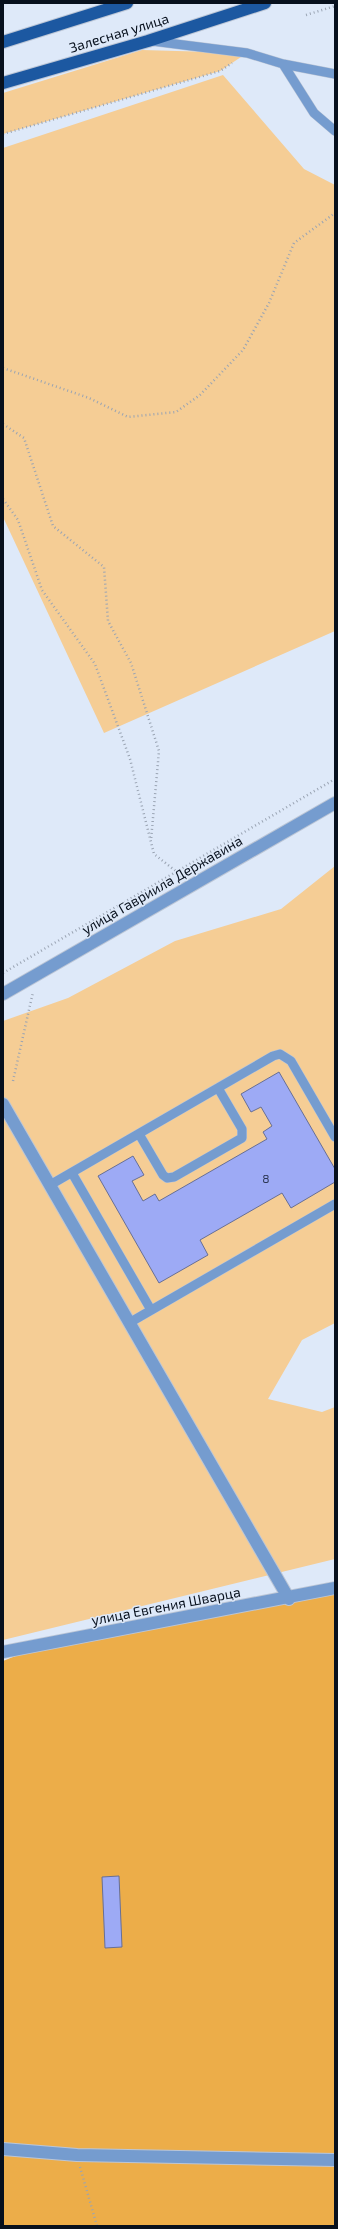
<svg xmlns="http://www.w3.org/2000/svg" width="338" height="2229" font-family="'Exo 2',sans-serif">
<style>
.green{fill:#f5cd95}
.forest{fill:#ecad49}
.building{fill:#9daaf5;stroke:#676f95}
.lines{fill:none;stroke-linecap:round;stroke-linejoin:round}
.lane-casing{stroke:#bcc6d6;stroke-width:10}
.street-casing{stroke:#bcc6d6;stroke-width:14}
.primary-casing{stroke:#bcc6d6;stroke-width:14}
.path{stroke:#9aa4b3;stroke-width:2.5;stroke-dasharray:1 3;stroke-linecap:butt}
.lane{stroke:#759ccf;stroke-width:9}
.street{stroke:#759ccf;stroke-width:12}
.primary{stroke:#1c58a1;stroke-width:12}
.labels{text-anchor:middle;stroke-width:3;stroke-linejoin:round;paint-order:stroke}
.number-label{font-size:12px;fill:#2c3653}
.street-label{font-size:14px;fill:#07101d;stroke:#dee9f9}
</style>
<rect width="100%" height="100%" fill="#dee9f9"/>
<path class="green" d="M 142,50 L 247,53 L 220,71 L 3,134 L 3,93 Z
M 223,75 L 304,169 L 335,185 L 335,631 L 104,733 L 3,517 L 3,148 Z
M 335,866 L 335,1323 L 302,1340 L 268,1399 L 322,1412 L 335,1407 L 335,1559 L 3,1640 L 3,1021 L 68,998 L 175,941 L 281,909 Z"/>
<path class="forest" d="M 335,1584 L 335,2226 L 3,2226 L 3,1661 L 28,1651 Z"/>
<path class="building" d="M 279,1072 L 335,1169 L 335,1182 L 291,1208 L 282,1193 L 200,1240 L 208,1255 L 159,1283 L 98,1176 L 133,1156 L 144,1175 L 132,1181 L 143,1201 L 155,1194 L 159,1201 L 267,1139 L 263,1132 L 272,1126 L 261,1107 L 251,1112 L 241,1094 Z
M 119,1876 L 122,1947 L 105,1948 L 102,1877 Z"/>
<g class="lines">
<g class="lane-casing">
<path id="lane" d="M 152,41 L 247,53 L 283,64 L 335,74
M 283,64 L 314,113 L 335,131
M 139,1134 L 163,1175 L 167,1178 L 174,1177 L 242,1138 L 242,1129 L 218,1088
M 72,1173 L 151,1310
M 50,1185 L 273,1056 L 280,1054 L 291,1061 L 335,1137
M 129,1323 L 335,1204"/>
</g>
<g class="street-casing">
<path id="street" d="M 3,994 L 335,803
M 3,1104 L 289,1599
M 3,1652 L 335,1588
M 3,2149 L 77,2155 L 335,2160"/>
</g>
<g class="primary-casing">
<path id="primary" d="M 3,42 L 127,3
M 3,83 L 148,41 L 265,3"/>
</g>
<path class="path" d="M 306,15 L 335,6
M 3,134 L 220,71 L 232,63
M 3,368 L 89,398 L 128,417 L 176,412 L 200,395 L 243,350 L 269,303 L 294,243 L 335,213
M 3,424 L 24,438 L 53,526 L 104,567 L 108,621 L 131,663 L 159,751 L 151,840
M 3,499 L 18,520 L 42,590 L 95,664 L 130,759 L 154,854 L 177,872 L 180,877
M 3,973 L 335,779
M 13,1081 L 33,992
M 80,2167 L 97,2226"/>
<use href="#lane" class="lane"/>
<use href="#street" class="street"/>
<use href="#primary" class="primary"/>
</g>
<g class="labels">
<g class="number-label">
<text x="266" y="1183">8</text>
</g>
<g class="street-label">
<text transform="translate(119 33) rotate(-17)" y="5">Залесная улица</text>
<text transform="translate(162 885) rotate(-30)" y="5">улица Гавриила Державина</text>
<text transform="translate(166 1606) rotate(-11)" y="5">улица Евгения Шварца</text>
</g>
</g>
<rect width="338" height="2229" fill="none" stroke="#07101d" stroke-width="8"/>
</svg>
